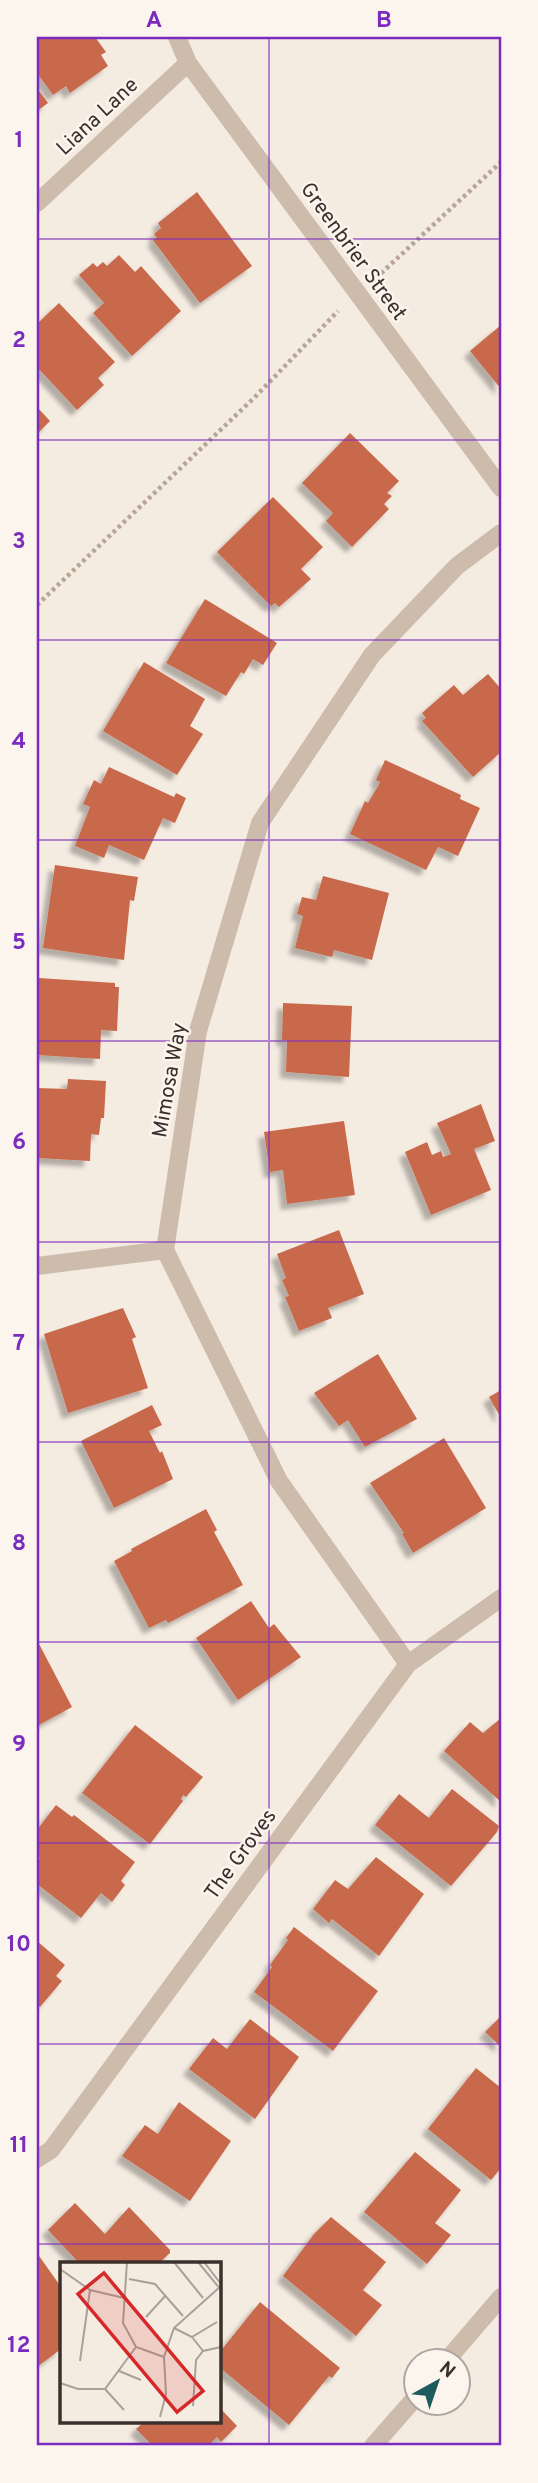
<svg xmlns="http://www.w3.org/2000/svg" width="538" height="2483" font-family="Overpass,sans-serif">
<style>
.building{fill:#c8694b;filter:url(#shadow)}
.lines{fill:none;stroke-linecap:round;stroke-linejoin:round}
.path{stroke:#b9a596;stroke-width:4.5;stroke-dasharray:3.5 3.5;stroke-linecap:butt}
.street{stroke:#cdbbac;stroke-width:18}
.grid{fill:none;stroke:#7b2cbf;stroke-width:2;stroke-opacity:0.55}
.labels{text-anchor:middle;stroke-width:5;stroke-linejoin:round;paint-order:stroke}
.street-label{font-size:21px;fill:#3b302b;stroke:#fbf5ee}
.inset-road{fill:none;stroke:#aaa098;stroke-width:2}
.view{fill:#d62828;fill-opacity:0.15;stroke:#d62828;stroke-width:3.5}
.inset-edge{fill:none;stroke:#3b302b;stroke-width:3.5}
.neatline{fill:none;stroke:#7b2cbf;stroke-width:2.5}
.grid-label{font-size:23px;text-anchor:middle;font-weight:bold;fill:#7b2cbf}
</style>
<defs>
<filter id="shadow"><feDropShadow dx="-6" dy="6" stdDeviation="2" flood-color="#0004"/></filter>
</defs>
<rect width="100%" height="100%" fill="#f4ebe1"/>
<path class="building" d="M 37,37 L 95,37 L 106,52 L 101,55 L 108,66 L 70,93 L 66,86 L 53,95 L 37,73 Z
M 37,88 L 48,103 L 37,111 Z
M 197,192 L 252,266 L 200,303 L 153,240 L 157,238 L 154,234 L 161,228 L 158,223 Z
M 119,255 L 135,272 L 141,266 L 181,311 L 132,356 L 93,313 L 104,303 L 79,275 L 93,263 L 97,267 L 103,262 L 107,266 Z
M 59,303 L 115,362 L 98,378 L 104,385 L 77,410 L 37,367 L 37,324 Z
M 501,325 L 501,389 L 470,351 Z
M 37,407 L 50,421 L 37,434 Z
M 350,433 L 399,481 L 387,493 L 392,496 L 384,504 L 389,509 L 352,547 L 326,521 L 333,513 L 302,483 Z
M 273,497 L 323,547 L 301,569 L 311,579 L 279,607 L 275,603 L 271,606 L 217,552 Z
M 205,599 L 277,643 L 263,665 L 253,659 L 244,674 L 241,672 L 226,696 L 166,663 Z
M 144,662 L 205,699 L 190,726 L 203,734 L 177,775 L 103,731 Z
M 488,674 L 501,689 L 501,752 L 473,777 L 422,721 L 426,718 L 422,713 L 454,685 L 463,695 Z
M 385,760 L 461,795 L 460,799 L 480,808 L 458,856 L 438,847 L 426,870 L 350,834 L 365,801 L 368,803 L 377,788 L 380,782 L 376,780 Z
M 109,767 L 174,797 L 176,793 L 186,798 L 175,823 L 163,818 L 144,860 L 109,845 L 104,858 L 75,846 L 90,807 L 83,804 L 94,780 L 101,784 Z
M 55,865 L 138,877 L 134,901 L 130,900 L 124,960 L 43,948 Z
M 323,876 L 389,893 L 372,960 L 334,950 L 332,957 L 295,948 L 303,916 L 297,914 L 302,897 L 316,900 Z
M 39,978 L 115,983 L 115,987 L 119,987 L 117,1031 L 101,1030 L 100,1059 L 37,1055 Z
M 283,1003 L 352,1006 L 349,1077 L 286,1072 L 287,1040 L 282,1040 Z
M 68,1079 L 106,1081 L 104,1118 L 101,1118 L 99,1135 L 91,1134 L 90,1161 L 37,1158 L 37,1088 L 67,1089 Z
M 481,1104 L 495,1141 L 474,1149 L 491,1190 L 431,1215 L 405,1152 L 427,1142 L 432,1155 L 441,1151 L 443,1157 L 451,1154 L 437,1123 Z
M 344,1121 L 355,1195 L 287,1204 L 283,1170 L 270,1172 L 264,1132 Z
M 339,1230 L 364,1294 L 328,1308 L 332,1318 L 299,1331 L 285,1297 L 289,1296 L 282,1280 L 286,1278 L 277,1254 Z
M 123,1308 L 136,1337 L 132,1339 L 148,1388 L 68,1413 L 44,1334 Z
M 378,1354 L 417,1419 L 365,1447 L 348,1420 L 339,1426 L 314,1393 Z
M 501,1390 L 501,1418 L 489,1397 Z
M 152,1405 L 162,1425 L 149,1431 L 160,1453 L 162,1451 L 173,1479 L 114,1508 L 81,1441 Z
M 444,1438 L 486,1508 L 413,1553 L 402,1534 L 404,1533 L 370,1483 Z
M 206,1509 L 217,1530 L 214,1532 L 243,1585 L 168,1623 L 166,1620 L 149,1628 L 114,1561 L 132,1551 L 131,1549 Z
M 251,1601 L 269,1628 L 274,1624 L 301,1657 L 238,1700 L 196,1638 Z
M 37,1640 L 72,1707 L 37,1726 Z
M 501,1718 L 501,1802 L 444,1751 L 470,1722 L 483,1733 Z
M 135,1725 L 203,1777 L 186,1797 L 183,1795 L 181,1799 L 183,1801 L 150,1844 L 82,1793 Z
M 452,1789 L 499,1826 L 497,1832 L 451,1886 L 375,1825 L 399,1794 L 429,1818 Z
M 56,1805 L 72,1817 L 74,1815 L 135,1862 L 121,1881 L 125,1885 L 112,1902 L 101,1893 L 81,1918 L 37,1884 L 37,1863 L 40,1858 L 37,1855 L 37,1830 Z
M 376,1857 L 424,1894 L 379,1956 L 332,1919 L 329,1923 L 313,1909 L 335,1880 L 348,1889 Z
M 294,1927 L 378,1991 L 333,2051 L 254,1992 L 272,1967 L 270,1965 L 288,1940 L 286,1938 Z
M 37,1941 L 65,1965 L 56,1976 L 62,1981 L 40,2007 L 37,2004 Z
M 501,2016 L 501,2047 L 485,2032 Z
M 250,2019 L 299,2057 L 255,2119 L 189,2069 L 213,2038 L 227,2049 Z
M 476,2068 L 501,2088 L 501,2168 L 491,2180 L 428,2129 Z
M 179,2102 L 231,2141 L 190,2201 L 122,2156 L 145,2125 L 158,2134 Z
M 415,2152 L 461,2190 L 435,2223 L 451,2235 L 427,2264 L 364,2212 Z
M 75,2203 L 105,2234 L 129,2207 L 170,2250 L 170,2253 L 158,2264 L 80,2264 L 48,2230 Z
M 331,2217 L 386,2262 L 363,2290 L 382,2305 L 356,2336 L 283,2276 L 314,2234 Z
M 37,2253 L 61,2287 L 61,2349 L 37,2367 Z
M 260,2302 L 340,2368 L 332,2378 L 329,2376 L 289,2425 L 219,2367 L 219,2353 Z
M 219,2407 L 237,2426 L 221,2442 L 217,2437 L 208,2446 L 153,2446 L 136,2429 L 144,2422 L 219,2422 Z"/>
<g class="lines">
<path class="path" d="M 376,278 L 501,162
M 37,605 L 255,397 L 338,311"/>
<path class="street" d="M 177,37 L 188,63 L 501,488
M 37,203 L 188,63
M 37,1266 L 165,1250
M 408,1664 L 279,1481 L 165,1250 L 198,1031 L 260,823 L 372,655 L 457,566 L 501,533
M 37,2159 L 51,2150 L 408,1664 L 501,1598
M 447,2360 L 501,2297
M 373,2446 L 416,2397"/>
</g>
<path class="grid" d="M 269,37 L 269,2446M 37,239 L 501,239M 37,440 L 501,440M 37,640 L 501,640M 37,840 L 501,840M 37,1041 L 501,1041M 37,1242 L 501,1242M 37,1442 L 501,1442M 37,1642 L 501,1642M 37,1843 L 501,1843M 37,2044 L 501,2044M 37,2244 L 501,2244"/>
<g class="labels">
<g class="street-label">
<text transform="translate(97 116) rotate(-43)" y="7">Liana Lane</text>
<text transform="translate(354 251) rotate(54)" y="7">Greenbrier Street</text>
<text transform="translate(169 1080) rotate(-80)" y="7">Mimosa Way</text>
<text transform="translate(240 1854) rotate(-54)" y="7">The Groves</text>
</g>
</g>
<g transform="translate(60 2262)">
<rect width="161" height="161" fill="#f4ebe1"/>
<path class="inset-road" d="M 67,0 L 63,61 L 76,85 L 104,95M 114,0 L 143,36M 138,0 L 161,28M 144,0 L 161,22M 0,7 L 30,28 L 64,36M 69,17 L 95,22 L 123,54M 86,55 L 106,33M 114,66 L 132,75 L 143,89M 132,75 L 157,60M 20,99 L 30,28M 59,109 L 81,118M 0,121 L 18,127 L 45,127 L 76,85M 45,127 L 64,148M 133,144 L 136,98 L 143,89 L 161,85M 100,155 L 106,132 L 104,95 L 114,66 L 161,24"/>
<path class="view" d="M 44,11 L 143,129 L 117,150 L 18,32 Z"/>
<rect width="161" height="161" class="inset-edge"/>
</g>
<rect width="538" height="2483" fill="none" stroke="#fbf5ee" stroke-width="77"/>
<g transform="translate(437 2382) rotate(40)"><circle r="33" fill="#fbf5ee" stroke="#aea6a0" stroke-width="2"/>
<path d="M0-5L12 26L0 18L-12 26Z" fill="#1f5a5e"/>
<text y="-10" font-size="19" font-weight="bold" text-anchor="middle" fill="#3b302b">N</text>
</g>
<rect x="38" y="38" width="462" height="2406" class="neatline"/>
<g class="grid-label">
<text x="154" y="27">A</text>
<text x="384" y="27">B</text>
<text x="19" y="147">1</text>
<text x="19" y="347">2</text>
<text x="19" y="548">3</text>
<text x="19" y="748">4</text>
<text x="19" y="949">5</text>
<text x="19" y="1149">6</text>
<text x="19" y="1350">7</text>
<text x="19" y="1550">8</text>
<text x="19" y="1751">9</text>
<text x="19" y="1951">10</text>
<text x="19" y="2152">11</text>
<text x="19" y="2352">12</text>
</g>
</svg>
